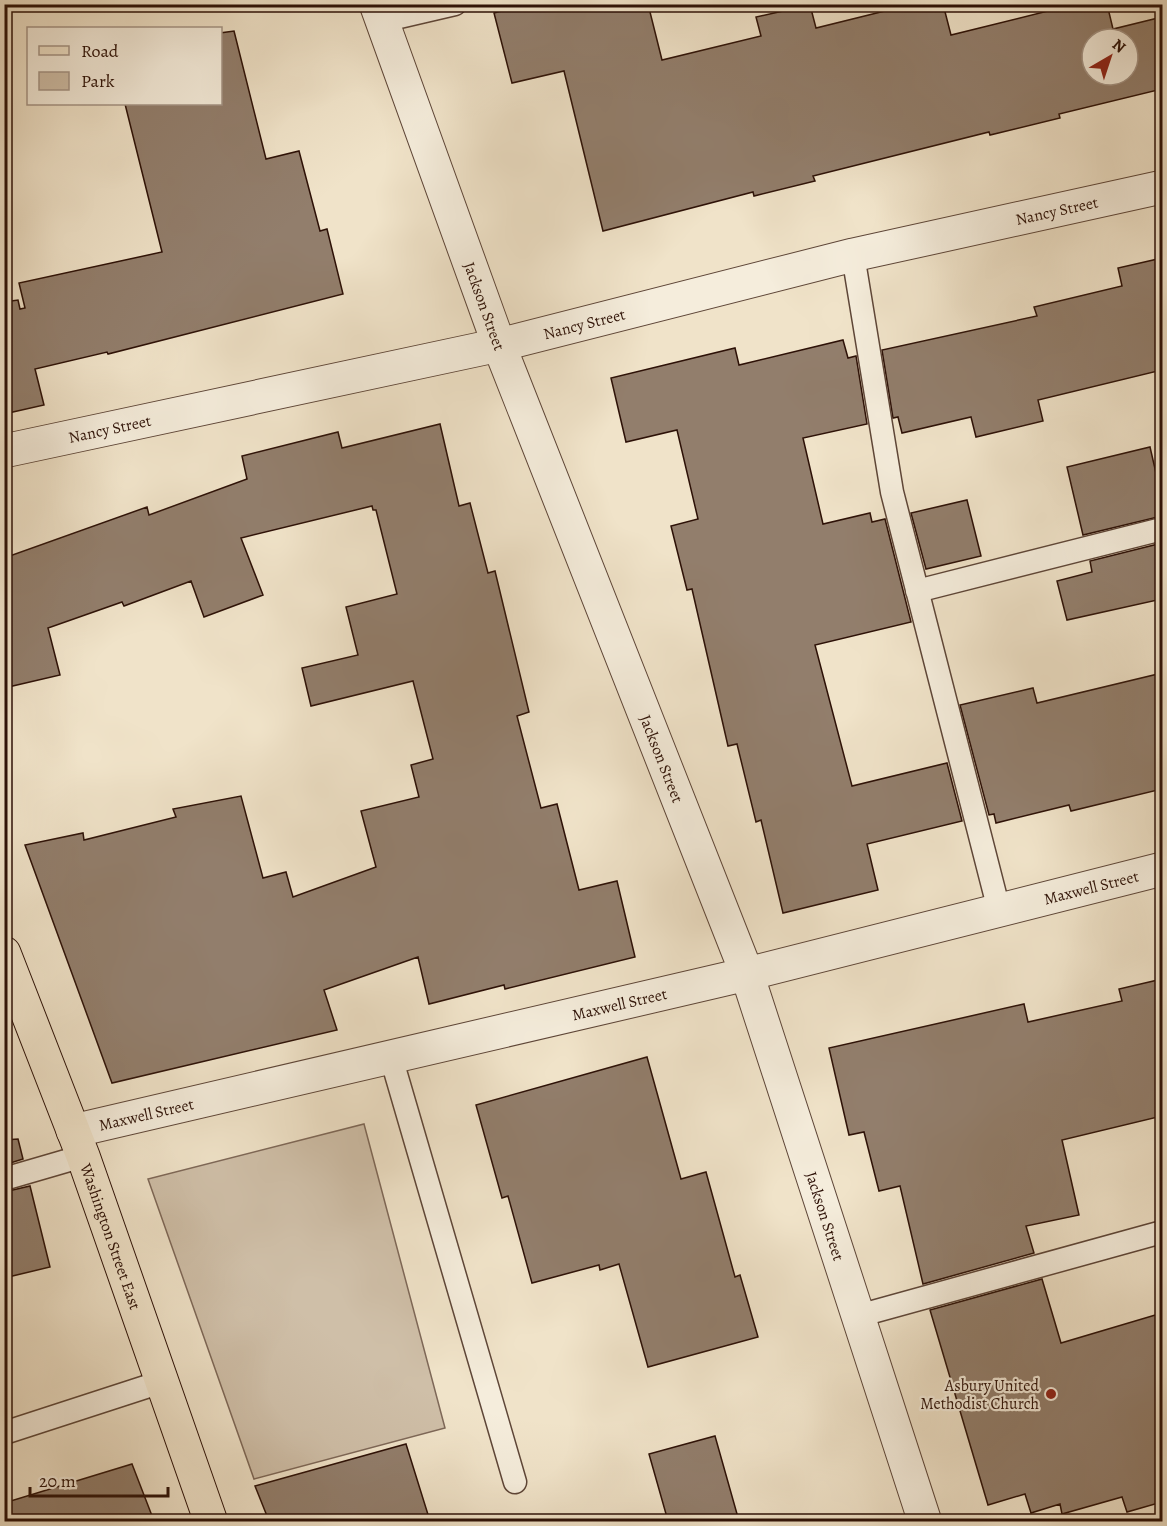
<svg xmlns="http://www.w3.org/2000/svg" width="1167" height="1526" font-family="Alegreya,serif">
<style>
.green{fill:#cfbfa8;stroke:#7e6858;stroke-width:1.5}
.building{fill:#927e6c;stroke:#2d1107;stroke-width:1.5;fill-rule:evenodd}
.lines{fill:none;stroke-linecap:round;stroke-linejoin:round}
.service-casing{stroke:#5e4638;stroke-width:25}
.minor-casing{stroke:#5e4638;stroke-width:35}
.primary-casing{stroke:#2d1107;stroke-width:35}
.service{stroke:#f5eddc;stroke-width:22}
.minor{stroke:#f5eddc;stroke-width:33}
.primary{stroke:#f0e3c9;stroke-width:33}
.poi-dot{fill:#8f2418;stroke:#f5eddc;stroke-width:2}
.labels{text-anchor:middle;stroke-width:4.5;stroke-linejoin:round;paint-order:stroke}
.street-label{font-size:16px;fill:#2d1107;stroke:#f5eddc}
.poi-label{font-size:16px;fill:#2d1107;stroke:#f5eddc;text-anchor:end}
</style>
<rect width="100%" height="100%" fill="#f0e3c9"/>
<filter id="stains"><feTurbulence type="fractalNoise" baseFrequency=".00333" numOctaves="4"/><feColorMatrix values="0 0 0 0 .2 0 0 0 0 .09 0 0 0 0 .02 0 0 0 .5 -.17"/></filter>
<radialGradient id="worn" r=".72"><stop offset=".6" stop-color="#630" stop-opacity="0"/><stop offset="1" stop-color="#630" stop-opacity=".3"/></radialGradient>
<path class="green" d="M 364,1124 L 445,1428 L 254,1479 L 148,1179 Z"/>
<path class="building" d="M 528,4 L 648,4 L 662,60 L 761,36 L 756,17 L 810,5 L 816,28 L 913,4 L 943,4 L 951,35 L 1048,11 L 1046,4 L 1107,4 L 1113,29 L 1162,17 L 1162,89 L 1059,114 L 1060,118 L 990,135 L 989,132 L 813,176 L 815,181 L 754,196 L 753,192 L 603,231 L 564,71 L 512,83 L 494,13 ZM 1092,39 L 1128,39 L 1128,75 L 1092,75 Z
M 234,31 L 266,159 L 299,151 L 320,231 L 327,229 L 343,294 L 108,354 L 107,352 L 35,369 L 44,405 L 4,414 L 4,302 L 18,300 L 20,309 L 25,308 L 19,283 L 162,252 L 125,104 L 220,104 L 220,33 Z
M 1162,258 L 1162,370 L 1038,400 L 1043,421 L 976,437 L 971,417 L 902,433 L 898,417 L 893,418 L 882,350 L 1037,316 L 1034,307 L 1122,286 L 1118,268 Z
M 843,340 L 848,358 L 856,356 L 867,424 L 803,438 L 823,524 L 870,513 L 872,522 L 885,519 L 911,622 L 815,645 L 852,786 L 947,763 L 962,821 L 867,844 L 878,890 L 783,913 L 761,820 L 756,822 L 737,744 L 728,746 L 692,589 L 687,590 L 671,526 L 698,519 L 677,430 L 626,442 L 611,378 L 735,348 L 739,365 Z
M 440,424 L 459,506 L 470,503 L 488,573 L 495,571 L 529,712 L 517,716 L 541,808 L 557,804 L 579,890 L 617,881 L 635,957 L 505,989 L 504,985 L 429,1004 L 418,957 L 324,990 L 337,1030 L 112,1083 L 25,845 L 83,833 L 84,840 L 176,817 L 173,809 L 241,796 L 263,878 L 286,872 L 293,897 L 376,867 L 361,811 L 419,797 L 411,765 L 433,759 L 413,681 L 311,706 L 302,668 L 358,655 L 346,607 L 397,594 L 376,510 L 373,510 L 372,506 L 241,538 L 263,595 L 204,617 L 191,581 L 124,606 L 122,602 L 48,628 L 60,675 L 4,688 L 4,558 L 147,507 L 149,515 L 247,479 L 242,456 L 338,432 L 342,448 Z
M 1150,447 L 1162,499 L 1162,516 L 1083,535 L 1067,467 Z
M 967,500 L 981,556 L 926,569 L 911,513 Z
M 1162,543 L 1162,599 L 1067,620 L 1057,581 L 1092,572 L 1090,561 Z
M 1162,673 L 1162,789 L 1071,811 L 1069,805 L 996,823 L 994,814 L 989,815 L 960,705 L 1033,688 L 1037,703 Z
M 1162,979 L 1162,1116 L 1062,1140 L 1079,1215 L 1026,1226 L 1034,1253 L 923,1284 L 900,1186 L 879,1191 L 864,1132 L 849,1135 L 829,1048 L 1024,1004 L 1028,1022 L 1122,1001 L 1119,989 Z
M 647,1057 L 681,1179 L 706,1172 L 735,1277 L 740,1275 L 758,1337 L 648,1367 L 619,1264 L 600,1270 L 599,1265 L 532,1283 L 508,1196 L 502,1198 L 476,1105 Z
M 18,1139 L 23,1159 L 4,1165 L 4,1140 Z
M 30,1186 L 50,1267 L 4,1278 L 4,1192 Z
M 1042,1279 L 1061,1343 L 1162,1313 L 1162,1502 L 1127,1512 L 1122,1497 L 1062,1514 L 1060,1504 L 1031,1513 L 1025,1494 L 988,1505 L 930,1310 Z
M 715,1436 L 739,1521 L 668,1521 L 649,1454 Z
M 406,1444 L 430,1521 L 269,1521 L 255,1486 Z
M 132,1464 L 154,1521 L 4,1521 L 4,1503 Z"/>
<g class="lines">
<g class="service-casing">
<path id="service" d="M 382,21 L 455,4
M 853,255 L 892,492 L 999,910
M 917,591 L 1162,529
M 391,1057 L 515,1482
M 4,1179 L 83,1156
M 858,1316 L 1162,1232
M 4,1433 L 161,1382"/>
</g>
<g class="minor-casing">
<g id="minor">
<path id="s1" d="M 376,4 L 499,345 L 747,974 L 925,1522"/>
<path id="s2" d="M 4,451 L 499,345 L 853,255 L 1162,187"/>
<path id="s3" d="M 73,1131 L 747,974 L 1162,869"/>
</g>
</g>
<g class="primary-casing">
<g id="primary">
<path id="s4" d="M 4,953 L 83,1156 L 211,1522"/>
</g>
</g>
<use href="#service" class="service"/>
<use href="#minor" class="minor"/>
<use href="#primary" class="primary"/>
</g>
<circle class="poi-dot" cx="1051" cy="1394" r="6"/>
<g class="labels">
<g class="street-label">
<text dy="6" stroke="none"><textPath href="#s2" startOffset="1080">Nancy Street</textPath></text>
<text dy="6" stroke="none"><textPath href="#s1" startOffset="321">Jackson Street</textPath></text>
<text dy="6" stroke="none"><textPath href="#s2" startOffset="594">Nancy Street</textPath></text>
<text dy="6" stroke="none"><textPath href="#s2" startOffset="108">Nancy Street</textPath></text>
<text dy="6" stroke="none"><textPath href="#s1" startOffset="807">Jackson Street</textPath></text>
<text dy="6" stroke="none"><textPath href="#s3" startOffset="1047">Maxwell Street</textPath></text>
<text dy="6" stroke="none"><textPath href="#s3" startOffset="561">Maxwell Street</textPath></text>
<text dy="6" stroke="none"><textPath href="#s3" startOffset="75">Maxwell Street</textPath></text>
<text dy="6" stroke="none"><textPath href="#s1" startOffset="1293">Jackson Street</textPath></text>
<text dy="6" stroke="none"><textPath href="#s4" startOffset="303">Washington Street East</textPath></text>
</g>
<g class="poi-label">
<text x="1039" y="1391">Asbury United<tspan x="1039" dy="18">Methodist Church</tspan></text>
</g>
</g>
<rect width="1167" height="1526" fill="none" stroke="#f0e3c9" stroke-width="24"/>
<rect x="6" y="6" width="1155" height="1514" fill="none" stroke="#2d1107" stroke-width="3"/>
<rect x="12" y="12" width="1143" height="1502" fill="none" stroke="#2d1107" stroke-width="1.5"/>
<rect x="27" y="27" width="195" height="78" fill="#f5eddc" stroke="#a59587" stroke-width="1.5"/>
<rect x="39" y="46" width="30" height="9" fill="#f0e3c9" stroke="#a59587" stroke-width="1.5"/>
<text x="81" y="57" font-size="18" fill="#2d1107">Road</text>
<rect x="39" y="72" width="30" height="18" fill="#cfbfa8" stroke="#a59587" stroke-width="1.5"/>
<text x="81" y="87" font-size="18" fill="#2d1107">Park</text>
<g transform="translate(1110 57) rotate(39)"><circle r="28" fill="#f5eddc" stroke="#a59587" stroke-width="1.5"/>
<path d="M0-4.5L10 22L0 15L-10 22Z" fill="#8f2418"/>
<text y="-9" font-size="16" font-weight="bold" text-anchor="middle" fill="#2d1107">N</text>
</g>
<path d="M30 1487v9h138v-9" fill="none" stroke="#2d1107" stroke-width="3"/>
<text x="39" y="1487" font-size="18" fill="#2d1107" stroke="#f5eddc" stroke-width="4.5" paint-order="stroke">20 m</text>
<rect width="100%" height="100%" filter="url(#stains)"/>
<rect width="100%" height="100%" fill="url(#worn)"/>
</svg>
